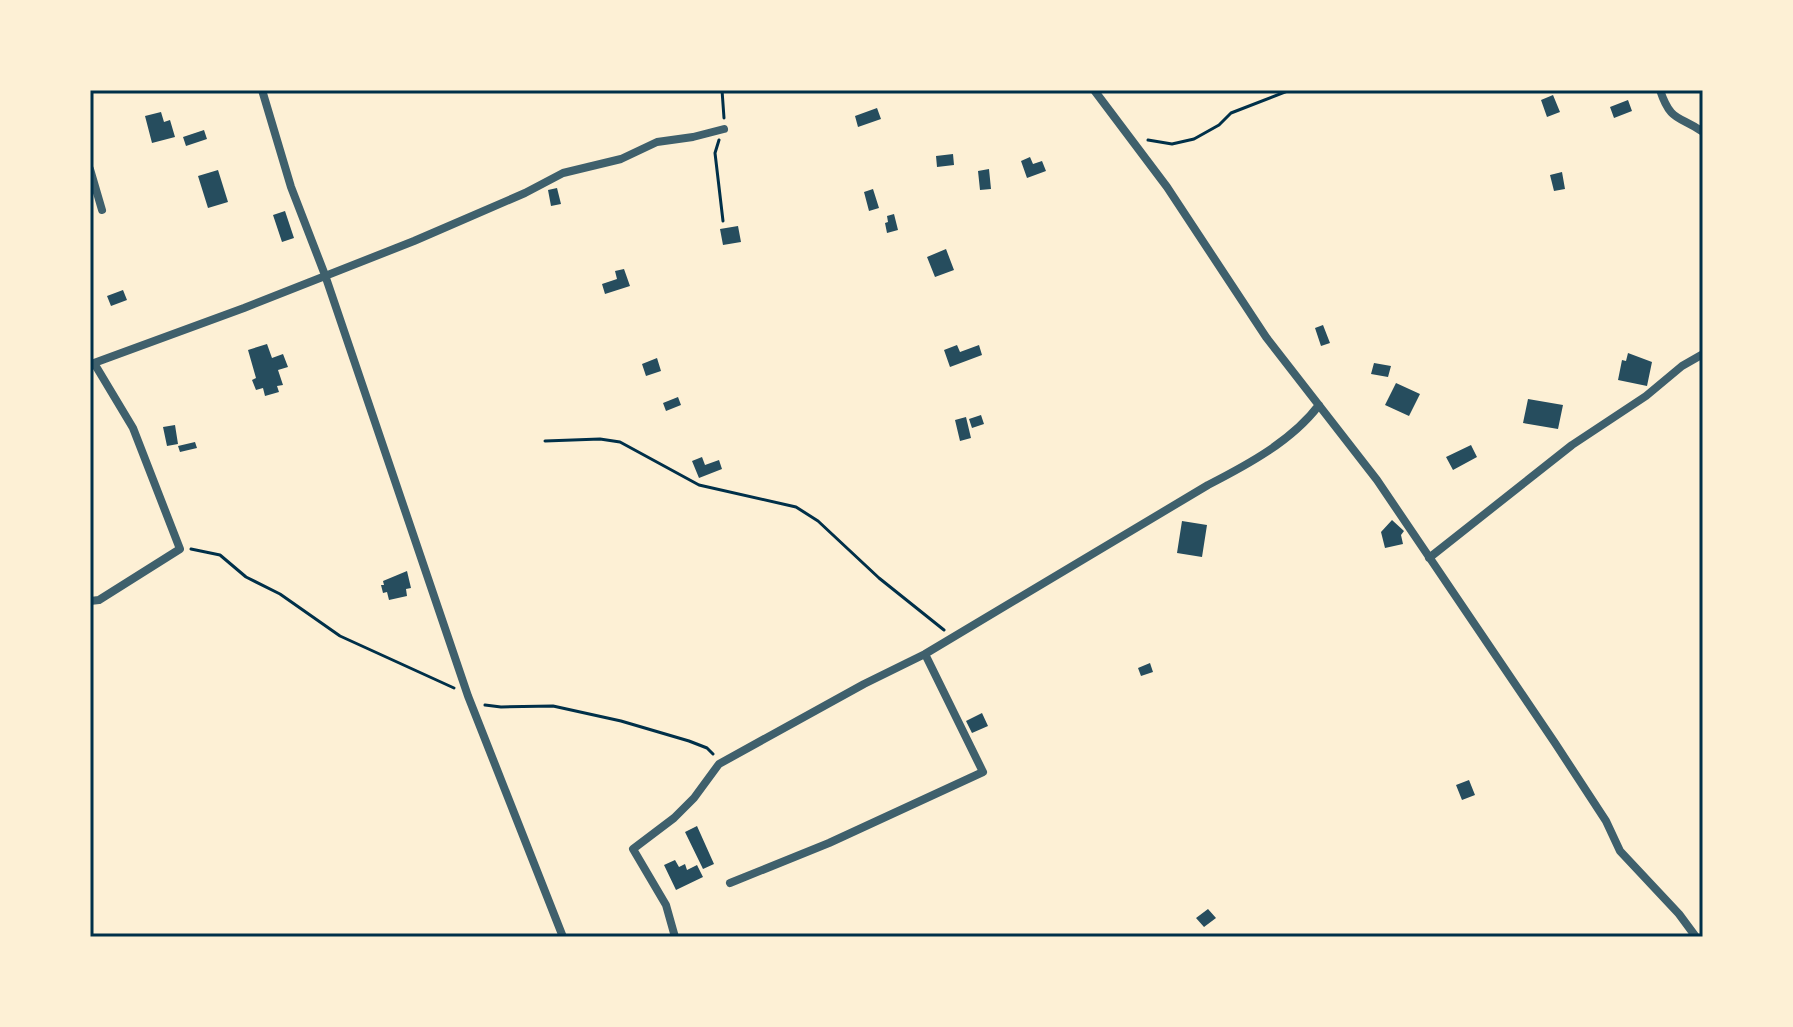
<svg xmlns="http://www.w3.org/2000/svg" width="1793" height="1027" font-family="'Public Sans',sans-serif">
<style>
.building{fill:#264d5e}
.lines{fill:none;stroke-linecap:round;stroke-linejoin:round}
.path{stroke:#003049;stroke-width:3}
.minor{stroke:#3f606c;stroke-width:8}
.neatline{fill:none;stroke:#003049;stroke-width:3}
</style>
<rect width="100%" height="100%" fill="#fdf0d5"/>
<path class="building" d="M 1553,95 L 1560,112 L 1547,117 L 1541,100 Z
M 1628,100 L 1632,111 L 1614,118 L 1610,107 Z
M 877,108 L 881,119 L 858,127 L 855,116 Z
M 161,112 L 164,122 L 170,120 L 175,137 L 152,143 L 145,116 Z
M 204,130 L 207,139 L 186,146 L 183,137 Z
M 953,154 L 954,165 L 937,167 L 936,156 Z
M 1030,157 L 1033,164 L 1042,161 L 1046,171 L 1027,178 L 1021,161 Z
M 989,169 L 991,189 L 980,190 L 978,171 Z
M 218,170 L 228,202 L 208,208 L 198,176 Z
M 1562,172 L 1565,189 L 1554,191 L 1550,175 Z
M 557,188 L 561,204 L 551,206 L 548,190 Z
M 873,189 L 879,208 L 869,211 L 864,192 Z
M 285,211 L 294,238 L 282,242 L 273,215 Z
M 894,214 L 898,230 L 887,233 L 885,223 L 888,222 L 887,216 Z
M 738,226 L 741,242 L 723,245 L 720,229 Z
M 946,249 L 954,270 L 935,277 L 927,257 Z
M 624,269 L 630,286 L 605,294 L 602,284 L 617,279 L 615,271 Z
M 123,290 L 127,300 L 111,306 L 107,296 Z
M 1323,325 L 1330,343 L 1321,346 L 1315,328 Z
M 267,344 L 272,358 L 283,354 L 288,367 L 278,370 L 283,385 L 277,386 L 279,392 L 265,396 L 263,388 L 256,390 L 252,380 L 256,378 L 248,350 Z
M 957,345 L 960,352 L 979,345 L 982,355 L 950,367 L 944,350 Z
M 1628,353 L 1652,362 L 1647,386 L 1618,380 L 1622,360 L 1626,361 Z
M 657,358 L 661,371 L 646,376 L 642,364 Z
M 1374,363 L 1391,366 L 1388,377 L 1371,374 Z
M 1396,383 L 1420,394 L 1409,416 L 1385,405 Z
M 678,397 L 681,405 L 666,411 L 663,403 Z
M 1528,399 L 1563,405 L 1558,429 L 1523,423 Z
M 981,415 L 984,424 L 972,428 L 969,419 Z
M 966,417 L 971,438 L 960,441 L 955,420 Z
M 175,425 L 178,444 L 167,446 L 163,427 Z
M 195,442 L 197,448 L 180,452 L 178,446 Z
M 1471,445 L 1477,457 L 1453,470 L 1446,457 Z
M 702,457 L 705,465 L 719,460 L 722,469 L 699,478 L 692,461 Z
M 1392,520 L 1404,531 L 1401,535 L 1403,544 L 1385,548 L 1381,532 Z
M 1182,521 L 1207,525 L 1202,557 L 1177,553 Z
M 407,571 L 411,588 L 406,589 L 407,596 L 389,600 L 387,592 L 383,593 L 381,585 L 384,585 L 383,581 Z
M 1150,663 L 1153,672 L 1141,676 L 1138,668 Z
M 982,713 L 988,726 L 972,733 L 966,721 Z
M 1469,780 L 1475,795 L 1462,800 L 1456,785 Z
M 697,826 L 714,864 L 703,869 L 685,832 Z
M 675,860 L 679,867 L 685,864 L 687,870 L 697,865 L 703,877 L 676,890 L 664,865 Z
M 1208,909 L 1216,918 L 1204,927 L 1196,918 Z"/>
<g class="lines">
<path class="path" d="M 722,90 L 724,118
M 90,91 L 91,90
M 719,140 L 715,153 L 723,221
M 1148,140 L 1172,144 L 1194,139 L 1219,125 L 1231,113 L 1290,90
M 545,441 L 600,439 L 620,442 L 699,485 L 796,507 L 818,521 L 879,578 L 944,630
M 191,549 L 220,555 L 246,577 L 280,594 L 340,636 L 454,688
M 485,705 L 501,707 L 553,706 L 621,721 L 689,741 L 707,748 L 713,754"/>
<path class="minor" d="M 262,90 L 291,187 L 325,275 L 468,696 L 563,937
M 1094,90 L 1167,187 L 1266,337 L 1377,480 L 1555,743 L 1606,821 L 1620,851 L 1679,914 L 1696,937
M 1660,90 C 1671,123 1679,115 1703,132
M 90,169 L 102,210
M 94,363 L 244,308 L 414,241 L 525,193 L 563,173 L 621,159 L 657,142 L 693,137 L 724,129
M 90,365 L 94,363 L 133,428 L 180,549 L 99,600 L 90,601
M 1429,558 L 1572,445 L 1646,396 L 1682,366 L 1703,354
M 730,883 L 829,843 L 983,772 L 925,654
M 675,937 L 666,905 L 633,849 L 674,818 L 694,798 L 719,764 L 864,684 L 925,654 L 1208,485 C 1247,465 1292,441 1319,405"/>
</g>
<rect width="1793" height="1027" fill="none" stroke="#fdf0d5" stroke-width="184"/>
<rect x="92" y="92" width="1609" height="843" class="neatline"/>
</svg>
